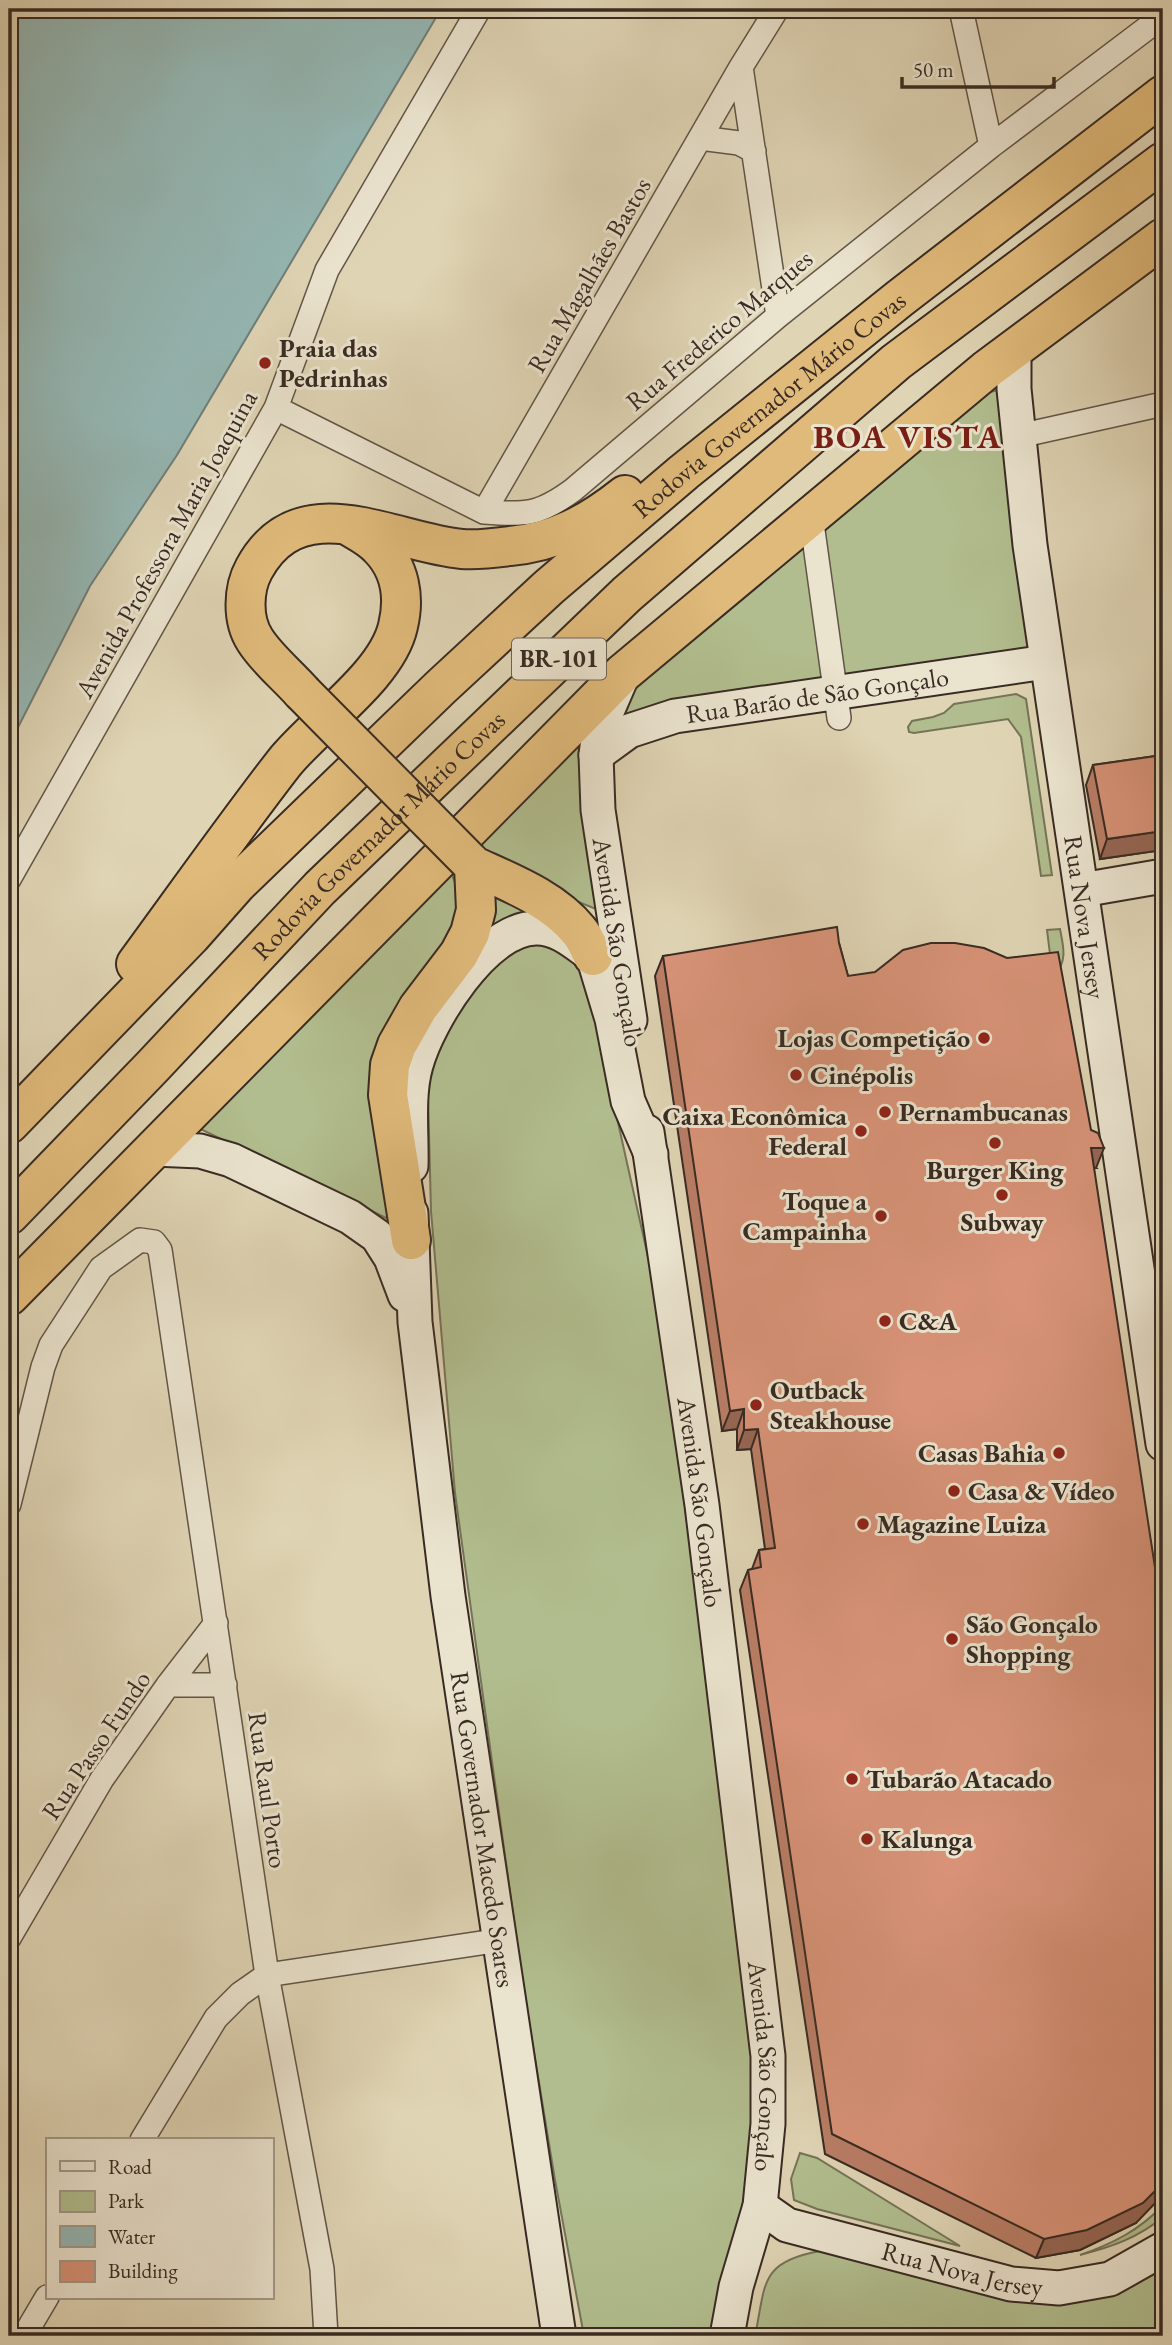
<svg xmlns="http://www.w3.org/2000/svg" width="1172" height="2345" font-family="'EB Garamond',serif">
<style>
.green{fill:#b1bd8e;stroke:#757458;stroke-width:2}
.water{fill:#95b7b3;stroke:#707f79;stroke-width:2}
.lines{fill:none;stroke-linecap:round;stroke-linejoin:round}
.street-casing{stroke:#625547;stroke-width:26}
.secondary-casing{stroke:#392b23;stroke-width:37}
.highway-casing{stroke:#392b23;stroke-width:42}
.street{stroke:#eae3ce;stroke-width:23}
.secondary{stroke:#eae3ce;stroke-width:33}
.highway{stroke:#e0ba7a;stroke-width:38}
.highway-bridge-casing{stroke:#392b23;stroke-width:42;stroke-linecap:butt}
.highway-bridge{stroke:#e0ba7a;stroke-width:38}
.wall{fill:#b97e66;stroke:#392b23;stroke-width:2}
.shaded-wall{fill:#966653;stroke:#392b23;stroke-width:2}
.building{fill:#d79277;stroke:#392b23;stroke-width:2}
.poi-dot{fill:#8f2418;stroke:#eae3ce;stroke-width:2.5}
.labels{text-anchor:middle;stroke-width:6;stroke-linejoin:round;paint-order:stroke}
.shield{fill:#eae3ce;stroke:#6e6256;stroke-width:2}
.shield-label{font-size:24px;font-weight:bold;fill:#392b23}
.street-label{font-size:26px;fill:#392b23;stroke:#eae3ce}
.poi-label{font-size:26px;font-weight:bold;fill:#392b23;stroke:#eae3ce;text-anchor:start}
.district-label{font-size:33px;font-weight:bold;letter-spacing:2px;fill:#7a1f14;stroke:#eae3ce}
</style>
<rect width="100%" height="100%" fill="#dfd4b4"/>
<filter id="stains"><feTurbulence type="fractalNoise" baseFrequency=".00286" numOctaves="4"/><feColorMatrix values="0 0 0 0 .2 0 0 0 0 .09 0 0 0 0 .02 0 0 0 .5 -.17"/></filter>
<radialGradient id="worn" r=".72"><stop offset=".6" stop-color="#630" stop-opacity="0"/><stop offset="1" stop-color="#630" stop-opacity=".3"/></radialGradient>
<path class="green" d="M 998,390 L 1035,650 L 611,731 L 632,680 L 974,396 Z
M 1016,694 L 1026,699 L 1052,875 L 1041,876 L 1021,737 L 1008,719 L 914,733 L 909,732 L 908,727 L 912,721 L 933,717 L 944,713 L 954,704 Z
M 592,719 L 601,911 L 531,883 L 469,846 Z
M 444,867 L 452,875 L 460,894 L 458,926 L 380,1048 L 405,1227 L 194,1126 Z
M 483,882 L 543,910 L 476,938 Z
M 1060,929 C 1063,945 1068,961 1055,974 L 1052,970 L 1047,930 Z
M 537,936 L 583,956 L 607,1037 L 617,1118 L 656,1293 L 762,2078 L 749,2175 L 714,2336 L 584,2336 L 555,2180 L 522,1979 L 455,1493 L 431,1211 L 428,1096 L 432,1056 L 464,1003 L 500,961 Z
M 800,2153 L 817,2158 L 960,2246 L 817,2209 L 794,2200 L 791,2179 Z
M 1163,2205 L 1163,2217 C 1138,2238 1111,2247 1080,2255 C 1112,2244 1140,2230 1163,2205 Z
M 820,2251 L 976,2292 L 1026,2302 L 1163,2267 L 1163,2336 L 755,2336 C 766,2284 759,2262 820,2251 Z"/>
<path class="water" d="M 9,9 L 441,9 L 177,455 L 90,586 L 9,745 Z"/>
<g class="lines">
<g class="street-casing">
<path id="street" d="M 961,9 L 991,146
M 741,67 L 778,316
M 700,138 L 739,143 L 754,151
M 276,408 L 484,512 C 526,515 539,515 573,490 L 778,316 L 991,146 L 1163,16
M 1019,436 L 1163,404
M 484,512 L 741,67 L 777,9
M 811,516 L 839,718
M 9,879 L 276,408 L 327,270 L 479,9
M 9,1504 L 43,1367 L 51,1345 L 101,1268 L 140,1240 L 154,1242 L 160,1250 L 267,1975 L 322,2269 L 326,2336
M 168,1685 L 225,1685
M 9,1938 L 102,1779 L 168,1685 L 216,1623
M 142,2140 L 216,2018 L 240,1994 L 267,1975 L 501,1940
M 24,2336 L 47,2297"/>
</g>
<g class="secondary-casing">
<g id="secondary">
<path id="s1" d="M 1014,350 L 1014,389 L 1030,545 L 1163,1444"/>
<path d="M 621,679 L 599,730 L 596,755 L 598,810 L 630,1020"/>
<path id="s2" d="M 596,755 L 629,731 L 675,716 L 1046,662"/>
<path d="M 1082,890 L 1163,876"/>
<path id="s3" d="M 647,1132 L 702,1505 L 768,2056 L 768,2124 L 760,2206 L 736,2287 L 727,2336"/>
<path d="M 154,1149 L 200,1151 L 231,1160 L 350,1217 L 377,1236 L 391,1258 L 405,1295"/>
<path d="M 411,1166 C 412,1134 407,1096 416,1065 C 428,1021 485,927 537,928 C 559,928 576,944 593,956 L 612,1019 L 628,1101 L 651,1154"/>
<path id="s4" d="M 411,1213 L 415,1322 L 448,1596 L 559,2336"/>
<path id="s5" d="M 760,2206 L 787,2225 L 1011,2284 L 1059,2288 L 1110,2279 L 1163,2249"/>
</g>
</g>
<g class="highway-casing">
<g id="highway">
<path d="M 302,692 C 287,675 267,659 255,640 C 242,620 243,589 254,569 C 300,484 393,543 462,549 C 477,550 495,548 510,546 C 555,542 590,523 625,495"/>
<path d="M 469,861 L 474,866 C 511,883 553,899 579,931 C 585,938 589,948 593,956"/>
<path d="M 136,964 C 185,897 233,829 284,763 C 316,723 387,676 398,626 C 405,597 400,568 379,547 C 371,538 359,532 349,526"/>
<path id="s6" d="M 9,1124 L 191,936 L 237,884 L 441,687 L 549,587 L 684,472 L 899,299 L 1163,95"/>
<path id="s7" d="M 9,1215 L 153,1066 L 320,888 L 627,594 L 896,362 L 1163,162"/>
<path d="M 411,1240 L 388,1095 L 390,1065 L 397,1045 L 418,1008 L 459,954 L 470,933 L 476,910 L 474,866"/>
<path d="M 9,1296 L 623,673 L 986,370 L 1163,238"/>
</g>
</g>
<use href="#street" class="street"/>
<use href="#secondary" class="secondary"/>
<use href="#highway" class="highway"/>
<g class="highway-bridge-casing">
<path id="highway-bridge" d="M 302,692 L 469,861"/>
</g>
<use href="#highway-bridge" class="highway-bridge"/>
</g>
<path class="wall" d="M 1163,755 L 1163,850 L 1100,859 L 1086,785 L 1093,765 Z
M 839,943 L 848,976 L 1096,1168 L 1094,1168 L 1136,2223 L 1080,2250 L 1036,2258 L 825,2154 L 740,1590 L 748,1570 L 752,1569 L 759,1550 L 765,1549 L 751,1449 L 737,1450 L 737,1429 L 722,1431 L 655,976 L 663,956 Z"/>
<path class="shaded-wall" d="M 1163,831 L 1163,850 L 1100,859 L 1107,839 Z
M 1091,1148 L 1104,1148 L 1096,1168 L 1084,1168 Z
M 744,1409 L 737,1429 L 722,1431 L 730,1411 Z
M 758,1429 L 751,1449 L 737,1450 L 744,1430 Z
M 1163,2183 L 1163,2195 L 1136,2223 L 1080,2250 L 1036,2258 L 1044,2239 Z"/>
<path class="building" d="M 1163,755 L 1163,831 L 1107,839 L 1093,765 Z
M 837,927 L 839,943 L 848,976 L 875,972 L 903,950 L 931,943 L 955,943 L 984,948 L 1007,958 L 1058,952 L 1091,1130 L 1098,1133 L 1104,1148 L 1091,1148 L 1163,1620 L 1163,2183 L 1143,2203 L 1087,2230 L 1044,2239 L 832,2134 L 748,1570 L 761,1567 L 759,1550 L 775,1548 L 758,1429 L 744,1430 L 744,1409 L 730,1411 L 663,956 Z"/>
<g class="poi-dot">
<circle cx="265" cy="363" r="7"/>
<circle cx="984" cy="1038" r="7"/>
<circle cx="796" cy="1075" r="7"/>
<circle cx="885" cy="1112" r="7"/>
<circle cx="861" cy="1131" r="7"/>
<circle cx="995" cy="1143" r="7"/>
<circle cx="1002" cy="1195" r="7"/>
<circle cx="881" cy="1216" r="7"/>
<circle cx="885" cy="1321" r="7"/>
<circle cx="756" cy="1405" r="7"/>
<circle cx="1059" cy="1453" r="7"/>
<circle cx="954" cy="1491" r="7"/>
<circle cx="863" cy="1524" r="7"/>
<circle cx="952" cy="1639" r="7"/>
<circle cx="852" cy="1779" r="7"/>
<circle cx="867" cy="1839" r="7"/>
</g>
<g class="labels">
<rect class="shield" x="512" y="638.5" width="94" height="41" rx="5"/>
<g class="shield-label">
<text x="559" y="667">BR-101</text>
</g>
<g class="street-label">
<text transform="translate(589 275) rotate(-60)" y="9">Rua Magalhães Bastos</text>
<text transform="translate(719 330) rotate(-40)" y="9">Rua Frederico Marques</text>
<text dy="9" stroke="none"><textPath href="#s6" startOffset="1048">Rodovia Governador Mário Covas</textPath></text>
<text transform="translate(166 544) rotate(-61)" y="9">Avenida Professora Maria Joaquina</text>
<text dy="9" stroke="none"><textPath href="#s2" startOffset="233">Rua Barão de São Gonçalo</textPath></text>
<text dy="9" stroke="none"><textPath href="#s7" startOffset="530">Rodovia Governador Mário Covas</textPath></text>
<text dy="9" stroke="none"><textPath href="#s1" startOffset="572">Rua Nova Jersey</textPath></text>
<text transform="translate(618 942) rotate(81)" y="9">Avenida São Gonçalo</text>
<text dy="9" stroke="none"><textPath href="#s3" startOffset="374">Avenida São Gonçalo</textPath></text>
<text transform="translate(96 1745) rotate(-56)" y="9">Rua Passo Fundo</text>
<text transform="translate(268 1790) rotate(82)" y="9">Rua Raul Porto</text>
<text dy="9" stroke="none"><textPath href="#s4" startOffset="621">Rua Governador Macedo Soares</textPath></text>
<text dy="9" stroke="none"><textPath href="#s3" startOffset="942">Avenida São Gonçalo</textPath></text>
<text dy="9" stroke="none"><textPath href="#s5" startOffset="214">Rua Nova Jersey</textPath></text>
</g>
<g class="poi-label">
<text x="279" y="357">Praia das<tspan x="279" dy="30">Pedrinhas</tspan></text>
<text x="970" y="1047" text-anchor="end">Lojas Competição</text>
<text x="810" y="1084">Cinépolis</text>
<text x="899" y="1121">Pernambucanas</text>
<text x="847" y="1125" text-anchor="end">Caixa Econômica<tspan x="847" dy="30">Federal</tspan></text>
<text x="995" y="1179" text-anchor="middle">Burger King</text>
<text x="867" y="1210" text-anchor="end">Toque a<tspan x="867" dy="30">Campainha</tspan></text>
<text x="1002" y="1231" text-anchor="middle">Subway</text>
<text x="899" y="1330">C&amp;A</text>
<text x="770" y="1399">Outback<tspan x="770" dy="30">Steakhouse</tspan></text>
<text x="1045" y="1462" text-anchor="end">Casas Bahia</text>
<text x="968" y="1500">Casa &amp; Vídeo</text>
<text x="877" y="1533">Magazine Luiza</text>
<text x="966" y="1633">São Gonçalo<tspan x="966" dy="30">Shopping</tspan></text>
<text x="866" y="1788">Tubarão Atacado</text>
<text x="881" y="1848">Kalunga</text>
</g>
<g class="district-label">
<text x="908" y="448">BOA VISTA</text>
</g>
</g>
<rect width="1172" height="2345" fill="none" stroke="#dfd4b4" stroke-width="35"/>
<rect x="10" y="10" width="1151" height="2324" fill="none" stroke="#392b23" stroke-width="3.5"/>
<rect x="18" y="18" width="1137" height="2310" fill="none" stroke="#392b23" stroke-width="2"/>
<rect x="46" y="2138" width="228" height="161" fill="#eae3ce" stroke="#a3998a" stroke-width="2"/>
<rect x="60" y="2161" width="35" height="10" fill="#eae3ce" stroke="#a3998a" stroke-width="2"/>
<text x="108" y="2174" font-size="21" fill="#392b23">Road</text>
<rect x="60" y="2191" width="35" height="21" fill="#b1bd8e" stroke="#a3998a" stroke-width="2"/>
<text x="108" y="2208" font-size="21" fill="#392b23">Park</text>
<rect x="60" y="2226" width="35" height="21" fill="#95b7b3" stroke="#a3998a" stroke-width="2"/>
<text x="108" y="2244" font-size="21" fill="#392b23">Water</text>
<rect x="60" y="2261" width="35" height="21" fill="#d79277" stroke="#a3998a" stroke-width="2"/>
<text x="108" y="2278" font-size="21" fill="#392b23">Building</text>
<path d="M902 77v10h152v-10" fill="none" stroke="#392b23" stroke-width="3.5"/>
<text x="913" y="77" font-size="21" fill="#392b23" stroke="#eae3ce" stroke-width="5" paint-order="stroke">50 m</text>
<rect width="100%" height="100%" filter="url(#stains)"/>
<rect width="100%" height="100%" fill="url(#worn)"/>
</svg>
